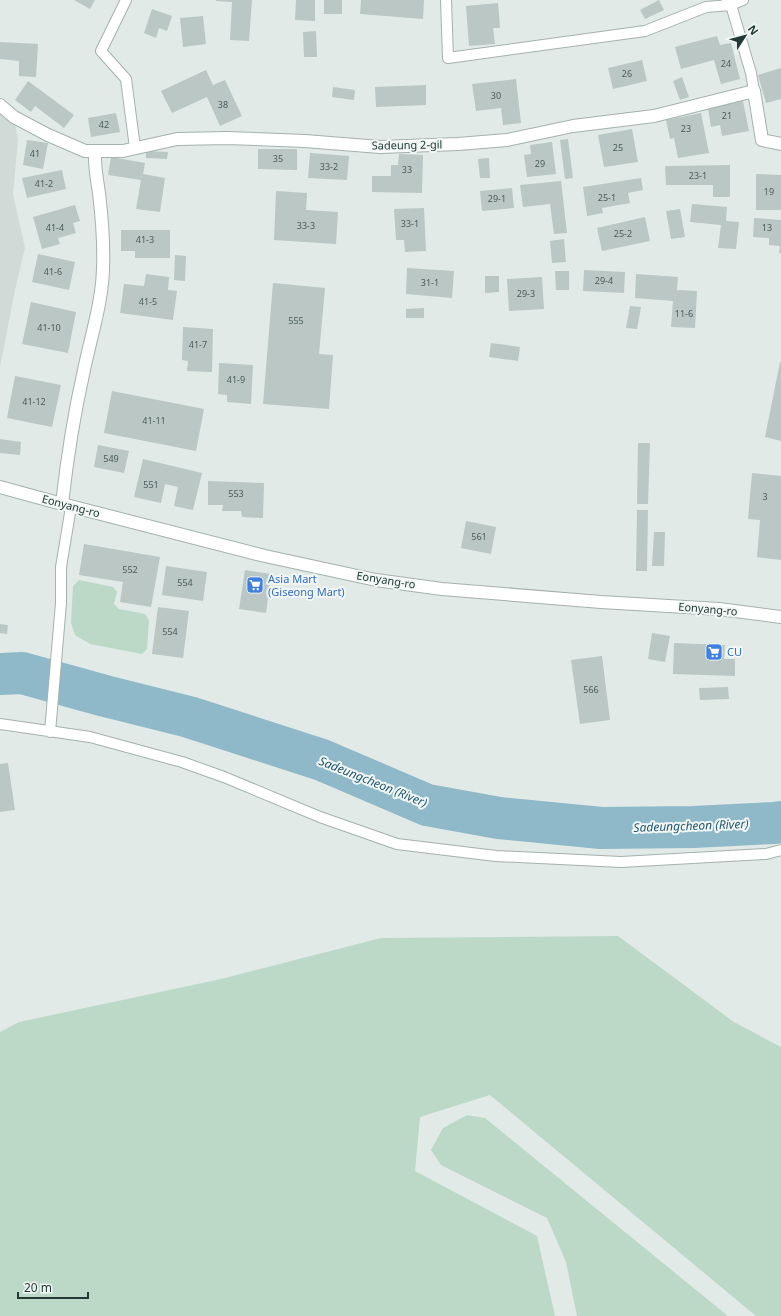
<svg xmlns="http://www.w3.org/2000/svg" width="781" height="1316" font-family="'Noto Sans',sans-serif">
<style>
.built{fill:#d0dad6}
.green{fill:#bcd9c8}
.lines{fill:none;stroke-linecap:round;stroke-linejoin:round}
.river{stroke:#8fb8c9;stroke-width:42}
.building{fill:#bac7c4}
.service-casing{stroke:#a4b1ae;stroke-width:12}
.minor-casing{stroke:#a4b1ae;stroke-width:14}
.tertiary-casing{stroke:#a4b1ae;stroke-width:14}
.service{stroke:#fff;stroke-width:10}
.minor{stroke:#fff;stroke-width:12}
.tertiary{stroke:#fff;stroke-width:12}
.labels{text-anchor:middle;stroke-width:4;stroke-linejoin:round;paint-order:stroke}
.number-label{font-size:9px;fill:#495c5a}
.street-label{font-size:11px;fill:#233936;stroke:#f1f7f5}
.shop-label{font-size:11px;fill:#366cbe;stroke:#f1f7f5;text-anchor:start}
.water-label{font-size:12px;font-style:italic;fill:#24586e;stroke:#f1f7f5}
</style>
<rect width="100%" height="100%" fill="#e1eae7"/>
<path class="built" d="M 0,105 L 14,117 L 18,140 L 13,194 L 25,248 L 15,290 L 0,367 Z"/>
<path class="green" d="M 79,580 L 113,587 L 117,592 L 114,604 L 119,609 L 145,614 L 149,620 L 147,649 L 142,654 L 90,644 L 75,635 L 71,623 L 73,586 Z
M 618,936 L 734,1022 L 781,1047 L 781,1316 L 756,1316 L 490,1095 L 420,1117 L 415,1171 L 537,1236 L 555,1316 L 0,1316 L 0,1032 L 19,1022 L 221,979 L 381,938 Z
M 467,1115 L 485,1118 L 728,1316 L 577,1316 L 566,1262 L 547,1218 L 441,1165 L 431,1150 L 443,1128 Z"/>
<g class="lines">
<path class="river" d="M 0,674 L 22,673 L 105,696 L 189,717 L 322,760 L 427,805 L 499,818 L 601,828 L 693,827 L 774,823 L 781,822"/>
</g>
<path class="building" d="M 74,0 L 95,0 L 90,9 Z
M 216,0 L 252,0 L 249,41 L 230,40 L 232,2 L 216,1 Z
M 296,0 L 315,0 L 315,21 L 295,20 Z
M 324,0 L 342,0 L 342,14 L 324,14 Z
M 361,0 L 424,0 L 423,19 L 360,14 Z
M 659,0 L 664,10 L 645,19 L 640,10 Z
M 498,3 L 500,28 L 493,28 L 495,44 L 469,46 L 466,6 Z
M 152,9 L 172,16 L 167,31 L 159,28 L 156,38 L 144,33 Z
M 203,16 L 206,44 L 183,47 L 180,18 Z
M 316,31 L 317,57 L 304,57 L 303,32 Z
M 717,36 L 720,45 L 731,43 L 740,79 L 721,84 L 714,60 L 681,69 L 675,47 Z
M 0,42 L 38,44 L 36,77 L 19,76 L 19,61 L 0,59 Z
M 642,60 L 647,81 L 613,89 L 608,68 Z
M 781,68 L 781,99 L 766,103 L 758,75 Z
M 206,70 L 213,85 L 225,80 L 242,116 L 220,126 L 207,97 L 172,113 L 161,91 Z
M 682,77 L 689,97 L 680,100 L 673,81 Z
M 516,79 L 521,123 L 503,125 L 501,108 L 476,111 L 472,84 Z
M 28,81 L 74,115 L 64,128 L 35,106 L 31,112 L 15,100 Z
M 426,85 L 426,105 L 376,107 L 375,87 Z
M 333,87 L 355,90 L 354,100 L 332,97 Z
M 743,101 L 749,131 L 722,136 L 720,125 L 711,127 L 708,108 Z
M 116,113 L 120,132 L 91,137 L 88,118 Z
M 701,113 L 709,153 L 678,158 L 674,138 L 670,139 L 666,120 Z
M 632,129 L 638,162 L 604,167 L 598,135 Z
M 568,139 L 573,178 L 565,179 L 560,140 Z
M 27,140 L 48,143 L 43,169 L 23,165 Z
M 552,142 L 556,174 L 527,177 L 524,155 L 531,154 L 530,145 Z
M 258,149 L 297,149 L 297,170 L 258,169 Z
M 146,151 L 168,152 L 167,159 L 146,158 Z
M 310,153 L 349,156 L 347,180 L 308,178 Z
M 399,154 L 423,155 L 422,193 L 372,192 L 372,176 L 391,176 L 391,165 L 398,165 Z
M 111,157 L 145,163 L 143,174 L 165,178 L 160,212 L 136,209 L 141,180 L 108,175 Z
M 489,158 L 490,178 L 480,178 L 478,159 Z
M 730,165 L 730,197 L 713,197 L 713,185 L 666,185 L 665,166 Z
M 62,170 L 66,189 L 27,198 L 22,178 Z
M 756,174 L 781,175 L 781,210 L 756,210 Z
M 641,178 L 643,190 L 628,193 L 630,203 L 602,208 L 603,213 L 587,216 L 583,187 Z
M 561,181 L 567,233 L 554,234 L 550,204 L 523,207 L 520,185 Z
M 512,188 L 514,208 L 482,211 L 480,191 Z
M 276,191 L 307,193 L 306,210 L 338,212 L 336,244 L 274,240 Z
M 692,204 L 727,207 L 726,221 L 739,222 L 736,249 L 718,248 L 721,225 L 690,222 Z
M 75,205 L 80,221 L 73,223 L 76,233 L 58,238 L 60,244 L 42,249 L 33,217 Z
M 424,208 L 426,251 L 405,252 L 404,240 L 396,240 L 394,209 Z
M 680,209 L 685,237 L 671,239 L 666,211 Z
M 645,217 L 650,241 L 602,251 L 597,228 Z
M 754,218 L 781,220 L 781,253 L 779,253 L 780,246 L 769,245 L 769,238 L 753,237 Z
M 121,230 L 170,230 L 170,258 L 135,258 L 135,251 L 121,251 Z
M 564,239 L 566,262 L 552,263 L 550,241 Z
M 38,254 L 75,262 L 69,290 L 32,282 Z
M 175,255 L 186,256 L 185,281 L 174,280 Z
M 407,268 L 454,271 L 452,298 L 406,294 Z
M 584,270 L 625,272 L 624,293 L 583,291 Z
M 555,271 L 569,271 L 569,290 L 556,290 Z
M 146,274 L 169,277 L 168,290 L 177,291 L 173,320 L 120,313 L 124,284 L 144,286 Z
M 636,274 L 678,277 L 677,290 L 697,291 L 695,328 L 671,327 L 673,301 L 635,298 Z
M 485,276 L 499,276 L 499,292 L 485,293 Z
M 542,277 L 544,309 L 509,311 L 507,279 Z
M 273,283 L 325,288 L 319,354 L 333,355 L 329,409 L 263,404 Z
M 31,302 L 76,312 L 68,353 L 22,344 Z
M 630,306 L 641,307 L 637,329 L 626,328 Z
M 424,308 L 424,318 L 406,318 L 406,309 Z
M 183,327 L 213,329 L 212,372 L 187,371 L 188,361 L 182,360 Z
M 491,343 L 520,347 L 518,361 L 489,357 Z
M 780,362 L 781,362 L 781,441 L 765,437 Z
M 219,363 L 253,365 L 251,404 L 227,402 L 227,395 L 218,394 Z
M 15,376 L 61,385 L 52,427 L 7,418 Z
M 112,391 L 204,409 L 196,451 L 104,433 Z
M 0,439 L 21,442 L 20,455 L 0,453 Z
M 638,443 L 650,443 L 648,504 L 637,504 Z
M 98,445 L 129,451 L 124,473 L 94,467 Z
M 143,459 L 202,473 L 193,510 L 174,506 L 178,487 L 165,484 L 161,503 L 134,497 Z
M 752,473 L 781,476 L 781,560 L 757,557 L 760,520 L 748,519 Z
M 208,481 L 264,483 L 263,518 L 242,517 L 241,511 L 222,511 L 223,505 L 208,505 Z
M 637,510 L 648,510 L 647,571 L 636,571 Z
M 466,521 L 496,527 L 491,554 L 461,548 Z
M 654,532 L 665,532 L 664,566 L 652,566 Z
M 84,544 L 160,557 L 151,607 L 120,602 L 123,582 L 79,575 Z
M 166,566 L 207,572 L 203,601 L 162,595 Z
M 245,570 L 271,574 L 266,613 L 239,609 Z
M 158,607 L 189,611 L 183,658 L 152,654 Z
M 0,624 L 8,625 L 7,634 L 0,633 Z
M 652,633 L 670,636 L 665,662 L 648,659 Z
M 674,643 L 725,645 L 724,659 L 735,659 L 735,676 L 673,674 Z
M 602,656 L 610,720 L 580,724 L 571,660 Z
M 728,687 L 729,699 L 700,700 L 699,688 Z
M 8,763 L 15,810 L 0,812 L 0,764 Z"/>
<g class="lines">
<g class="service-casing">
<path id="service" d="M 126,0 L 101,51 L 126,79 L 135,148
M 446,0 L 448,58 L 645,31 L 706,7 L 731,5 L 743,0
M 727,1 L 731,5 L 751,73 L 754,91
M 0,724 L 90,737 L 182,762 L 224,777 L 320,817 L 397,844 L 496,856 L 621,862 L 766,854 L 781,850
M 50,732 L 61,603 L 61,567 L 71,507"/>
</g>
<g class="minor-casing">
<path id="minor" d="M 0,105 L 14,117 L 48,135 L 85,151 L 123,151 L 177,139 L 227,138 L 305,141 L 380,147 L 458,144 L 507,140 L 573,126 L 654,116 L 754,91 L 762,140 L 781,144
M 62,504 C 67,459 74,414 84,370 C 91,336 102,303 103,269 C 104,243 102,218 99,193 C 97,179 94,165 95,151"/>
</g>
<g class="tertiary-casing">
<path id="tertiary" d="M 0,487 L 62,504 L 265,556 L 376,580 L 442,589 L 601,602 L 719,609 L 781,617"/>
</g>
<use href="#service" class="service"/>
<use href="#minor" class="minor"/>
<use href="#tertiary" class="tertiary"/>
</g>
<defs>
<g id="supermarket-square" transform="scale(0.9)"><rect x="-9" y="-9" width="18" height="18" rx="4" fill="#3f7fe0" stroke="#f1f7f5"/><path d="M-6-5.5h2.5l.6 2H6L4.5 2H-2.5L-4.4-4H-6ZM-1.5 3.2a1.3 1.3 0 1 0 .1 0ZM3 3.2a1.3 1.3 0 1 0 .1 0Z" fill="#fff"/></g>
</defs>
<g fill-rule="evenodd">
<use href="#supermarket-square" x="255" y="585"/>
<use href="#supermarket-square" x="714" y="652"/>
</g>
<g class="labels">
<g class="number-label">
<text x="726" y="67">24</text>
<text x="627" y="77">26</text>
<text x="496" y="99">30</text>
<text x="223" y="108">38</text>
<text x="727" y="119">21</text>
<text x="104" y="128">42</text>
<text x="686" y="132">23</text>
<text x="618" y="151">25</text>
<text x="35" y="157">41</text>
<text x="278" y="162">35</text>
<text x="540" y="167">29</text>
<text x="329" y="170">33-2</text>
<text x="407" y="173">33</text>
<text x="698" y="179">23-1</text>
<text x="44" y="187">41-2</text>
<text x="769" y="195">19</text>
<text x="607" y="201">25-1</text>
<text x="497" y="202">29-1</text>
<text x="410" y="227">33-1</text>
<text x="306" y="229">33-3</text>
<text x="55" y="231">41-4</text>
<text x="767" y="231">13</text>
<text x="623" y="237">25-2</text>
<text x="145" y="243">41-3</text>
<text x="53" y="275">41-6</text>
<text x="604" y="284">29-4</text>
<text x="430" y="286">31-1</text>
<text x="526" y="297">29-3</text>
<text x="148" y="305">41-5</text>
<text x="684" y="317">11-6</text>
<text x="296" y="324">555</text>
<text x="49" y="331">41-10</text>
<text x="198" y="348">41-7</text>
<text x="236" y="383">41-9</text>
<text x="34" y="405">41-12</text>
<text x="154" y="424">41-11</text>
<text x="111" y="462">549</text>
<text x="151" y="488">551</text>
<text x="236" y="497">553</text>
<text x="765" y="500">3</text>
<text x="479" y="540">561</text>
<text x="130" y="573">552</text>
<text x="185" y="586">554</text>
<text x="170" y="635">554</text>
<text x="591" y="693">566</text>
</g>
<g class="street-label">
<text transform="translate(407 145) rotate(-1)" y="4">Sadeung 2-gil</text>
<text transform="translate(71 506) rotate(15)" y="4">Eonyang-ro</text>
<text transform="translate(386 580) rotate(9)" y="4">Eonyang-ro</text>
<text transform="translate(708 609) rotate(5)" y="4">Eonyang-ro</text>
</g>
<g class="shop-label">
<text x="268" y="583">Asia Mart<tspan x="268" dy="13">(Giseong Mart)</tspan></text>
<text x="727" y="656">CU</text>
</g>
<g class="water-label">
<text transform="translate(373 782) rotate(22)" y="4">Sadeungcheon (River)</text>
<text transform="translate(691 826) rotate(-2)" y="4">Sadeungcheon (River)</text>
</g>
</g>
<g transform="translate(745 36) rotate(54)" stroke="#f1f7f5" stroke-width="3" paint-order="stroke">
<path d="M0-3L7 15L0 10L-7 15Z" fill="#233936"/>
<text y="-6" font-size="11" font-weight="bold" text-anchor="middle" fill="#233936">N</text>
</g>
<path d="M18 1292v6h70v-6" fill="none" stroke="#233936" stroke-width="2"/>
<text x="24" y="1292" font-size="12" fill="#233936" stroke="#f1f7f5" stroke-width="3" paint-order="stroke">20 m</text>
</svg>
